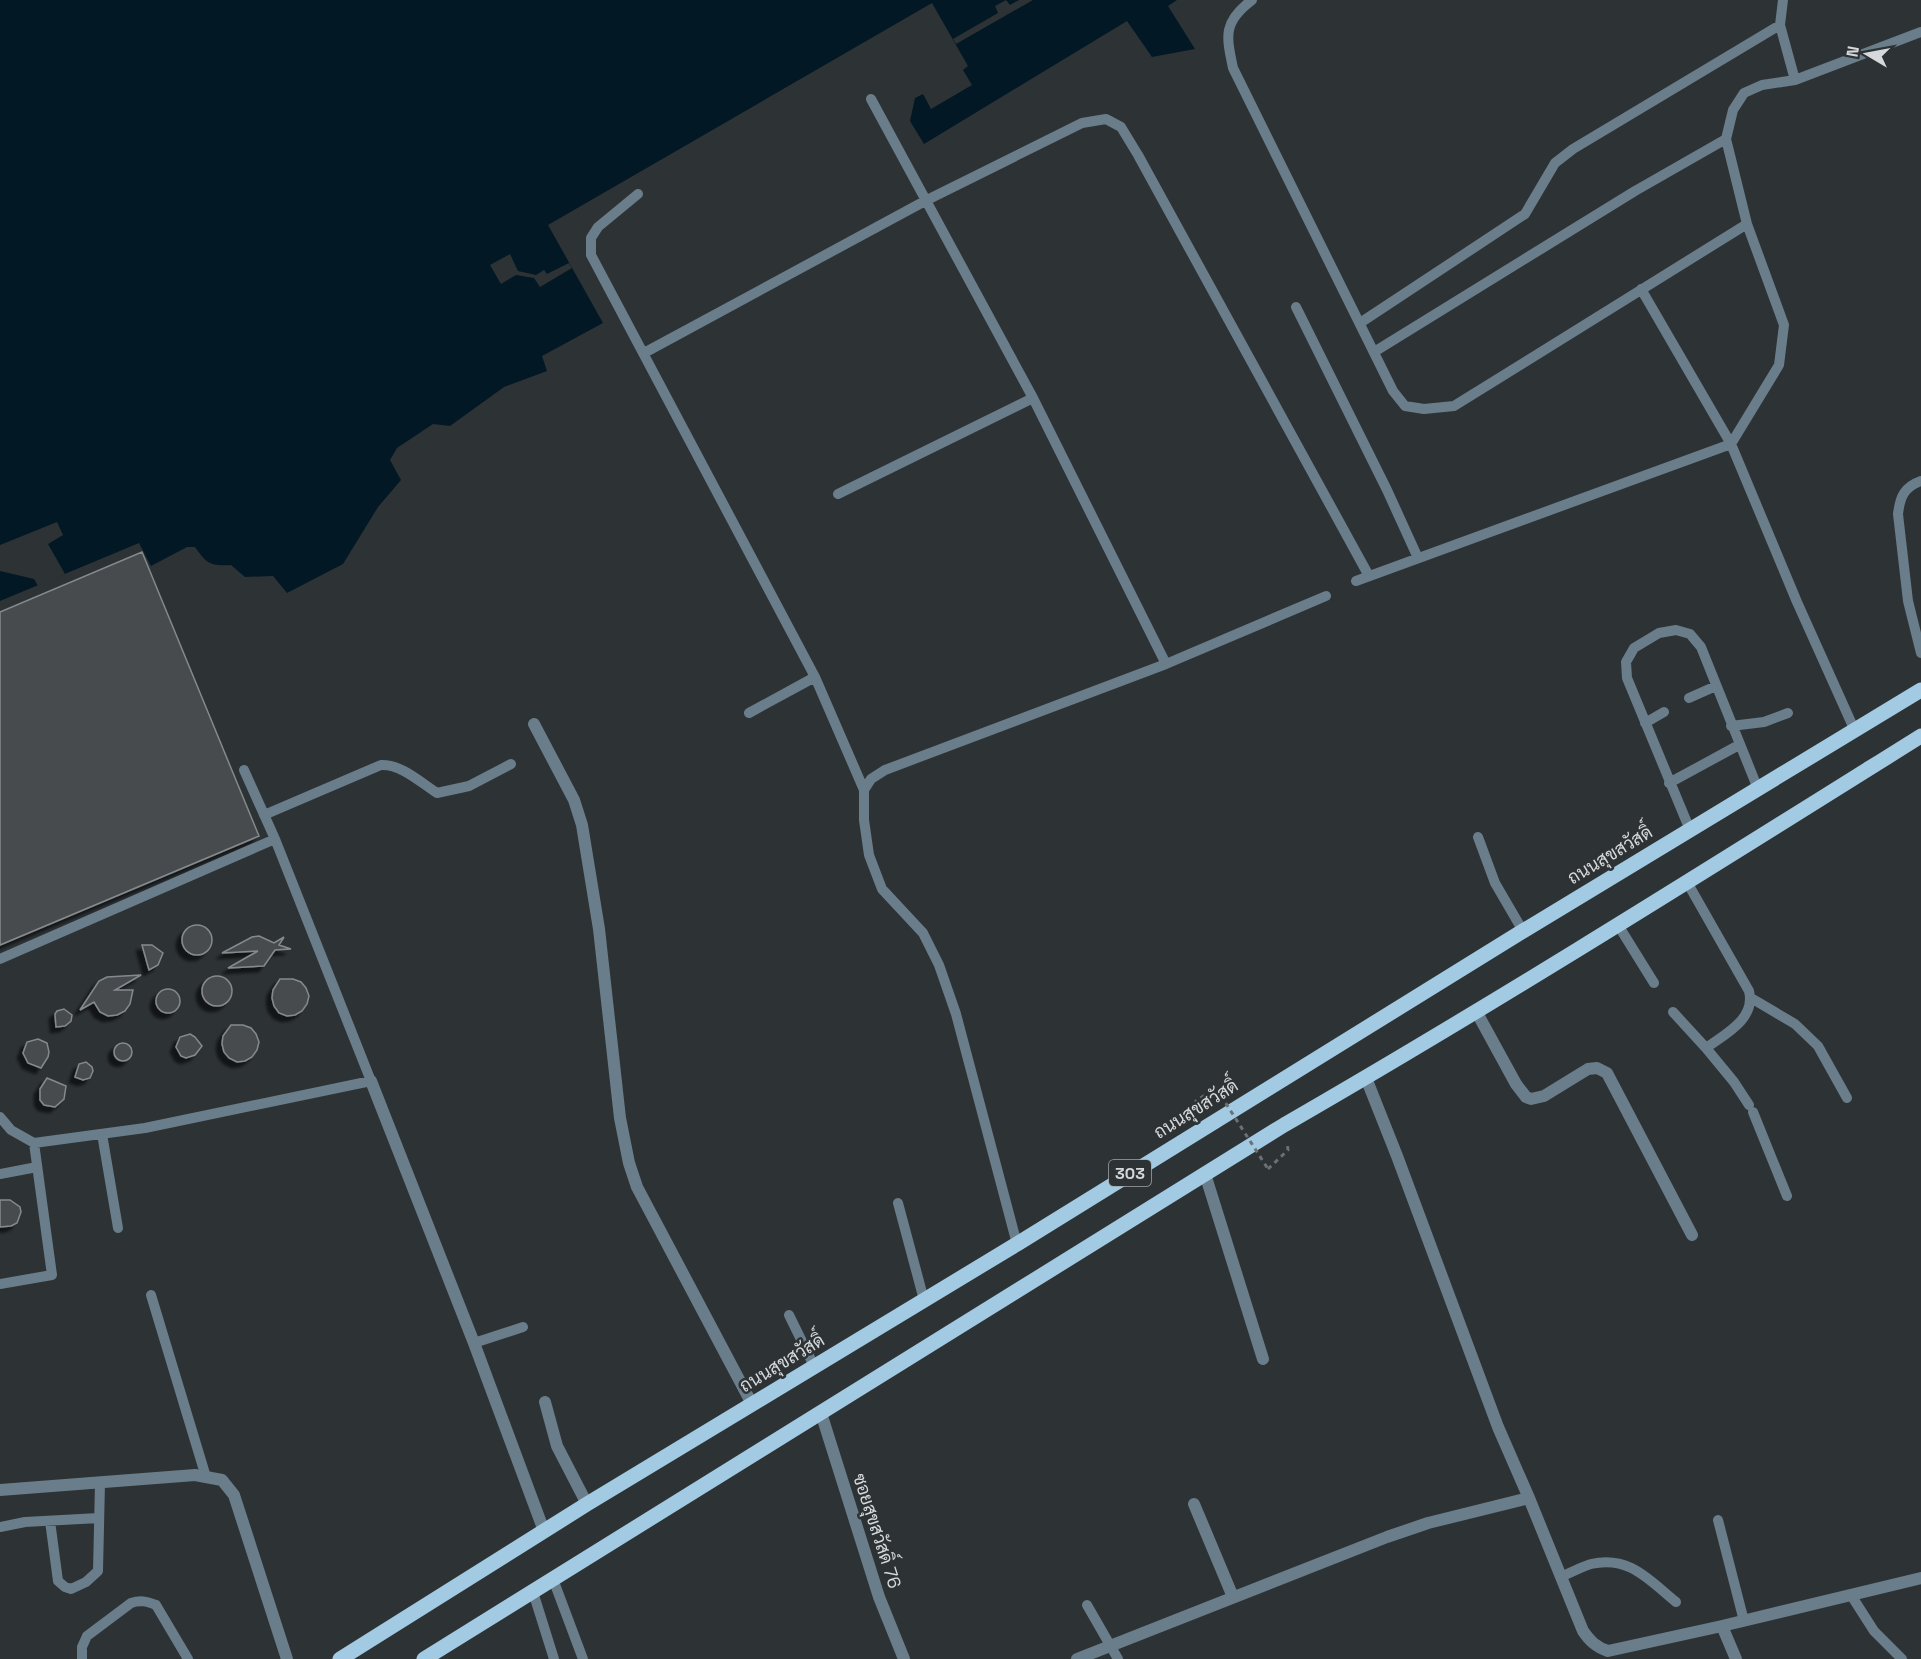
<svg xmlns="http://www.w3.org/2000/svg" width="1921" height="1659" font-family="'Space Grotesk',Sarabun,sans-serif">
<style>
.water{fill:#021825}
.pier{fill:#2d3235}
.building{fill:#464b4e;stroke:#848a8d;stroke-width:1.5;filter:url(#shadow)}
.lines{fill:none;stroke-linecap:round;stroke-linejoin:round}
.path{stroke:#6b7072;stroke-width:3;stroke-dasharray:4.5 4.5;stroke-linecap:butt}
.service{stroke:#6a7d8a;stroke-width:10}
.minor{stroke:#6a7d8a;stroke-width:12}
.tertiary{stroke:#6a7d8a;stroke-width:12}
.primary{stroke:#a2cae3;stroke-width:15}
.path-bridge{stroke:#6b7072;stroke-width:3;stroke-dasharray:4.5 4.5;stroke-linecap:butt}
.labels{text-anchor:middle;stroke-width:5;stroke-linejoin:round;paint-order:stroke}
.shield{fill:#2d3235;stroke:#a3a7a9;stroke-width:1.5}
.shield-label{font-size:16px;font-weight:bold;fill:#d6d9db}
.street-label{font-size:18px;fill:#d6d9db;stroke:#2d3235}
</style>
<defs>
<filter id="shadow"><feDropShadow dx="-5.5" dy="5.5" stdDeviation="1.5" flood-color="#0009"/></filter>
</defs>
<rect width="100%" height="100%" fill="#2d3235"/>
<path class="water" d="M 0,0 L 1177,0 L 1168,6 L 1195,49 L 1152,57 L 1127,21 L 924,144 L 910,121 L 915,98 L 923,94 L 931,109 L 972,85 L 963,70 L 968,66 L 932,3 L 548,225 L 603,323 L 542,356 L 547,371 L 504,387 L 450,426 L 433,424 L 397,448 L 390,460 L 401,480 L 378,507 L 343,564 L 287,593 L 273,576 L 245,577 L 231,565 C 210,566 207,564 195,547 L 187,547 L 151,566 L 139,543 L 0,601 Z"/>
<path class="pier" d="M 1006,0 L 1010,5 L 1019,0 L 1033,0 L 956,44 L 953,39 L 998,13 L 995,6 Z
M 510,254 L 518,271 L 536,275 L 544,270 L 547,274 L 569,263 L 572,268 L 540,287 L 534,278 L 516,275 L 501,284 L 490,265 Z
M 57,522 L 63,535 L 48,544 L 65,574 L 38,586 L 34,579 L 0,571 L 0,545 Z"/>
<path class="building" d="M 142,552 L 259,836 L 0,945 L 0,612 Z
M182 940a15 15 0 1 1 30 0a15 15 0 1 1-30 0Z
M 259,936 L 274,943 L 284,937 L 279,945 L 291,949 L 275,950 L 264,966 L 228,968 L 258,951 L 222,953 L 252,937 Z
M 142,945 L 152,945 L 163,953 L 158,965 L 149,970 Z
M 141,975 L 115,990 L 133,990 L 130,1004 L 125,1011 L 117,1015 L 108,1016 L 100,1012 L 94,1002 L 80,1010 L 99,981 L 107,977 Z
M202 991a15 15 0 1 1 30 0a15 15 0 1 1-30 0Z
M 280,979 L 293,979 L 301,982 L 306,988 L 309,996 L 307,1004 L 302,1011 L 295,1015 L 287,1016 L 279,1013 L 274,1006 L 272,998 L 273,990 Z
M156 1001a12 12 0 1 1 24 0a12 12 0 1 1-24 0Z
M 64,1009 L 72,1015 L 71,1021 L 65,1026 L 56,1027 L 55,1014 L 57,1011 Z
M 231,1025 L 243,1025 L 251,1028 L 256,1034 L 259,1042 L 257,1050 L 252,1057 L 245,1061 L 237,1062 L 229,1058 L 224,1052 L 222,1044 L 223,1036 Z
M 190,1034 L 195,1037 L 202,1046 L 195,1055 L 186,1058 L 181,1056 L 176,1047 L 180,1037 Z
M 38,1039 L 47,1043 L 49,1052 L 48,1057 L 41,1068 L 28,1063 L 23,1053 L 27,1042 Z
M114 1052a9 9 0 1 1 18 0a9 9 0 1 1-18 0Z
M 86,1062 L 92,1067 L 93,1071 L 90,1078 L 83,1080 L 75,1077 L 79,1064 Z
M 47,1078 L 66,1086 L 64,1099 L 55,1107 L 44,1105 L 40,1100 L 40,1089 Z
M 0,1200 L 10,1200 L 20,1207 L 21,1212 L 17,1223 L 11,1226 L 0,1227 Z"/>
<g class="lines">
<path class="path" d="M 1202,1112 L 1196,1101 L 1216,1088
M 1268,1169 L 1288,1150 L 1287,1142"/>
<path class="service" d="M 1252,0 C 1223,22 1226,35 1233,68 L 1393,391 L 1405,406 L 1424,409 L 1454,406 L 1747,224
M 1783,0 L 1780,25 L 1795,80 L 1762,85 L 1744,93 L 1733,110 L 1726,139 L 1747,224 L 1784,325 L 1779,365 L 1731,444 L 1797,602 L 1855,731
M 1795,80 L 1921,32
M 871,99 L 1033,398 L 1166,664
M 638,194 L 598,227 L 591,238 L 591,255 L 815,677 L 864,790
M 1296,307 L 1387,490 L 1418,558
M 1360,323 L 1525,214 L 1555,163 L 1573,149 L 1780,25
M 1374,352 L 1635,191 L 1726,139
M 644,353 L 925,201 L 1082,123 L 1106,119 L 1121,127 L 1138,155 L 1369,576
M 1921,481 C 1904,487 1900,497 1898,514 L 1908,601 L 1921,653
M 838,494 L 1033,398
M 1356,581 L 1731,444 L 1641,289
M 1689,698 L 1716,686
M 749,713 L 815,677
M 1645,723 L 1664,712
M 1731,726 L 1764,722 L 1788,713
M 1669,783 L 1739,745
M 264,815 L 381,765 C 401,764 420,782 437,793 L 469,786 L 511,764
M 1690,830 L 1627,678 L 1626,662 L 1634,648 L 1659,633 L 1676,630 L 1690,634 L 1701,647 L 1758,789
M 1478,837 L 1495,883 L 1523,931
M 1618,925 L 1654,983
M 0,959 L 275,839
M 1751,998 L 1795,1024 L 1818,1046 L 1847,1098
M 1673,1012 L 1706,1048 C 1725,1034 1756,1019 1749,991 L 1687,882
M 1706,1048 L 1734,1082 L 1749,1105
M 1753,1112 L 1787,1196
M 0,1117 L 11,1130 L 34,1143 L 145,1128 L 371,1081 L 275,839 L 244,770
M 102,1134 L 118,1228
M 0,1174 L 37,1167
M 898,1203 L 924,1300
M 1017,1244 L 956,1014 L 939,965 L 923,933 L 882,889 L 869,855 L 864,820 L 864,790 L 871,779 L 885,770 L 1166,664 L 1326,596
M 0,1284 L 52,1275 L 34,1143
M 151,1295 L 206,1477
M 789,1315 L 814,1366
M 474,1343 L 523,1327
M 1718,1520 L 1744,1621
M 50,1521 L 58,1581 L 65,1587 L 71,1589 L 86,1582 L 98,1571 L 100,1483
M 0,1527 L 25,1522 L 99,1518
M 1561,1577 C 1570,1573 1581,1567 1591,1564 C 1629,1555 1649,1580 1676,1602
M 553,1579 L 583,1659
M 533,1592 L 554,1659
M 1851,1595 L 1874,1631 L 1902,1659
M 1087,1605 L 1118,1659
M 82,1659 L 82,1647 L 87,1636 L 131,1603 C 140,1600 146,1601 156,1605 L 188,1659"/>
<path class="minor" d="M 534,724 L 574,800 L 582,825 L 599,929 L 620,1118 L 629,1163 L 637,1187 L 752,1404
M 1476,1011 L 1516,1084 L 1526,1097 L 1531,1099 L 1544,1096 L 1588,1069 L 1597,1068 L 1607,1073 L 1692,1235
M 1366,1078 L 1397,1156 L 1498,1427 L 1529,1498 L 1583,1631 C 1590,1641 1596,1647 1608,1651 L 1722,1626 L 1921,1578
M 371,1081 L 474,1343 L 544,1531
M 1205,1174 L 1263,1359
M 545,1402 L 557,1446 L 587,1504
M 0,1490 L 195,1475 L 222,1480 L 234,1495 L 287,1659
M 1194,1504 L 1233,1597
M 1722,1626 L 1736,1659
M 1077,1659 L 1387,1537 L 1428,1523 L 1529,1498"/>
<path class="tertiary" d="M 821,1413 L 879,1597 L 904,1659"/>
<path class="primary" d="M 340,1659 L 587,1504 L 1017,1244 L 1523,931 L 1921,690
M 424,1659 L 1284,1125 C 1499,1001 1710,868 1921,736"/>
<path class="path-bridge" d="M 1216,1088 L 1268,1169"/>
</g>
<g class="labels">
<rect class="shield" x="1109" y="1160" width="42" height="26" rx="4.5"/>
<g class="shield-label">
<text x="1130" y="1179">303</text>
</g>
<g class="street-label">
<text transform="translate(1610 855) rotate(-31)" y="6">ถนนสุขสวัสดิ์</text>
<text transform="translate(1196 1109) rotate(-32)" y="6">ถนนสุขสวัสดิ์</text>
<text transform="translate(782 1363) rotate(-31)" y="6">ถนนสุขสวัสดิ์</text>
<text transform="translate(877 1531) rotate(72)" y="6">ซอยสุขสวัสดิ์ 76</text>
</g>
</g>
<g transform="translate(1867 54) rotate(280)" stroke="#2d3235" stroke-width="4.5" paint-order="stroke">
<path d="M0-4.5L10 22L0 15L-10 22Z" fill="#d6d9db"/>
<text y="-9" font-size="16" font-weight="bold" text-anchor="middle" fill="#d6d9db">N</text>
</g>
</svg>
